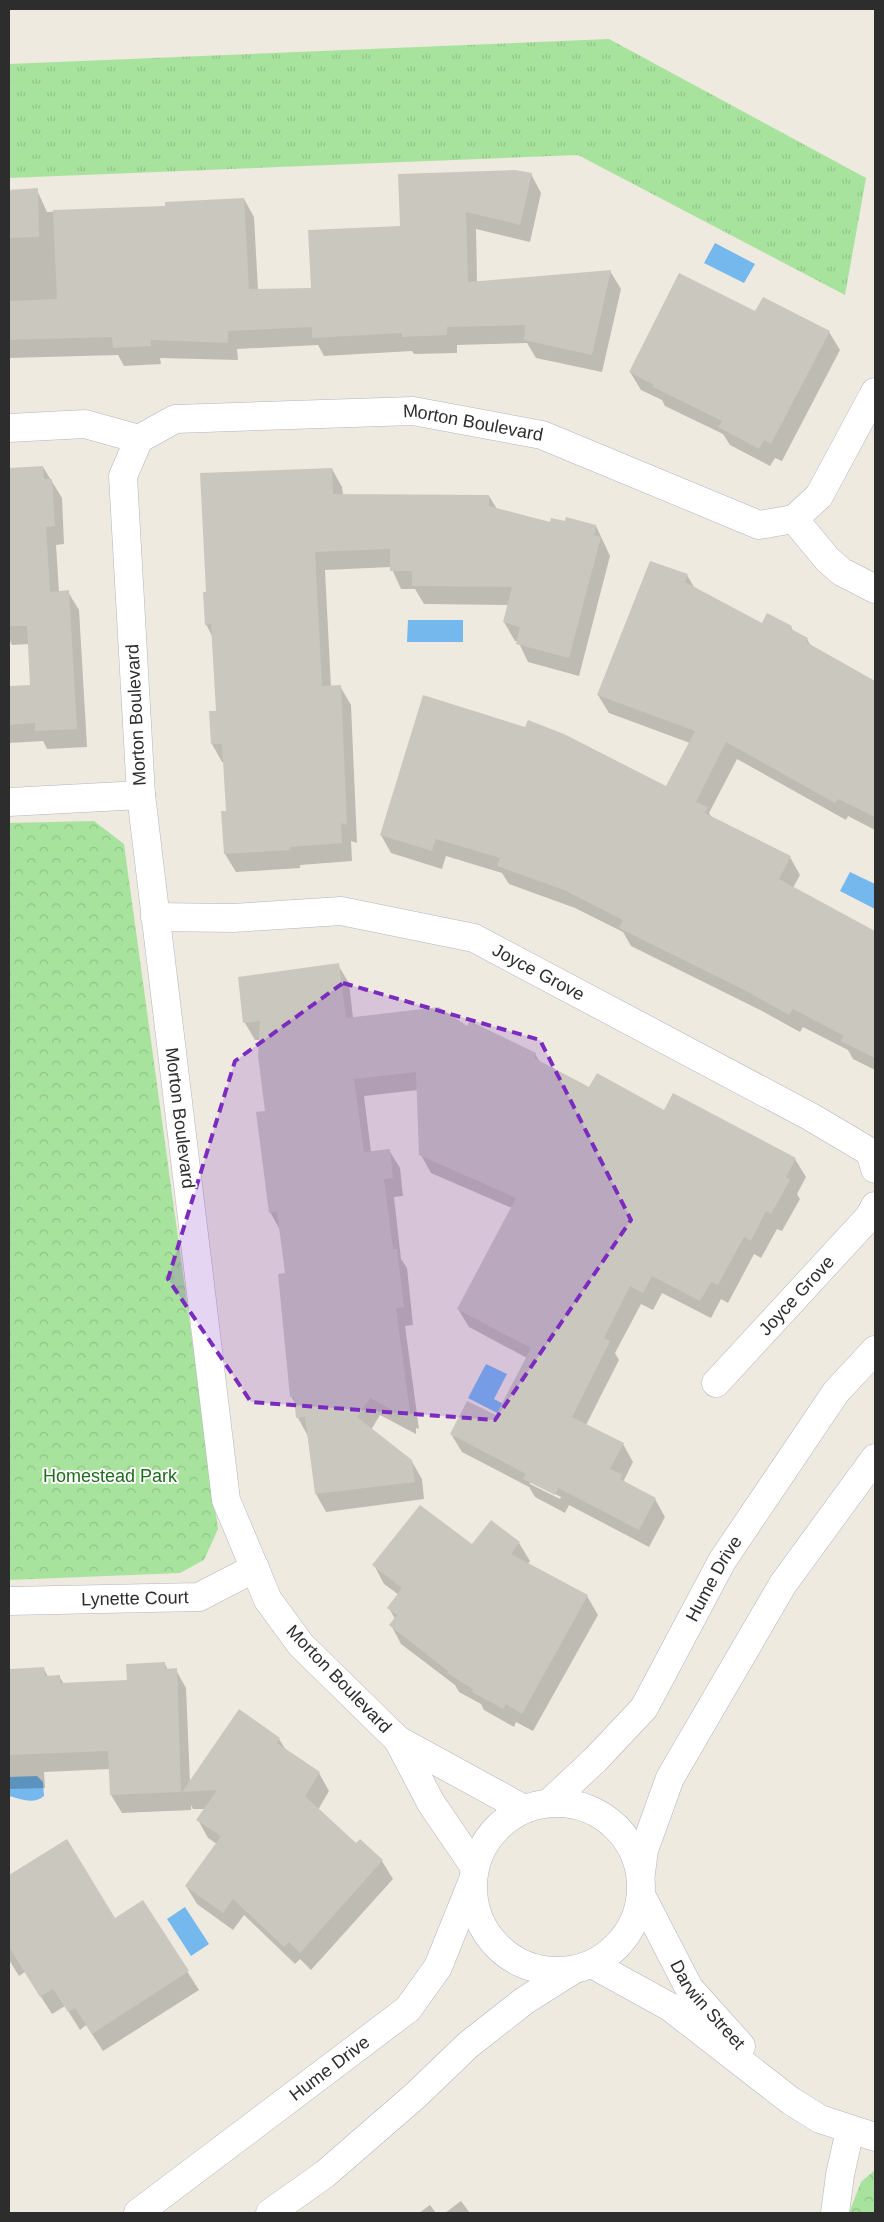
<svg xmlns="http://www.w3.org/2000/svg" width="884" height="2222" font-family="Arial,sans-serif">
<style>
.grass{fill:url(#grass-tufts)}
.park{fill:url(#park-crowns)}
.water{fill:#74b8ee}
.shadow{fill:#0003;fill-rule:evenodd}
.building{fill:#cac8be}
.lines{fill:none;stroke-linecap:round;stroke-linejoin:round}
.minor-casing{stroke:#b3b3c0;stroke-width:29}
.minor{stroke:#fff;stroke-width:28}
.marked{fill:#7b2cbf;fill-opacity:0.2;stroke:#7b2cbf;stroke-width:4;stroke-dasharray:10 6;stroke-linejoin:round}
.labels{text-anchor:middle;stroke-width:4;stroke-linejoin:round;paint-order:stroke}
.street-label{font-size:18px;fill:#2d2d2d;stroke:#fff}
.park-label{font-size:18px;fill:#1e6b1c;stroke:#fff}
</style>
<defs>
<pattern id="grass-tufts" width="24" height="20" patternUnits="userSpaceOnUse" patternTransform="scale(1.25)"><rect width="24" height="20" fill="#a8e39d"/><path d="M3 7l-1-3M5 7V3M7 7l1-3M15 17l-1-3M17 17v-4M19 17l1-3" fill="none" stroke="#91c388"/></pattern>
<pattern id="park-crowns" width="20" height="18" patternUnits="userSpaceOnUse" patternTransform="scale(1.25)"><rect width="20" height="18" fill="#a8e39d"/><path d="M2 6a3 3 0 1 1 6 0M12 15a3 3 0 1 1 6 0" fill="none" stroke="#91c388"/></pattern>
</defs>
<rect width="100%" height="100%" fill="#eeeadf"/>
<path class="grass" d="M 609,39 L 866,178 L 845,295 L 578,155 L 9,178 L 9,64 Z"/>
<path class="park" d="M 94,821 L 124,844 L 218,1529 L 204,1560 L 180,1573 L 9,1580 L 9,823 Z
M 875,2170 L 875,2213 L 849,2213 L 861,2182 Z"/>
<path class="water" d="M 715,243 L 755,264 L 744,283 L 704,263 Z
M 408,620 L 463,620 L 463,642 L 407,642 Z
M 850,872 L 875,884 L 875,909 L 840,891 Z
M 486,1364 L 507,1374 L 494,1399 L 520,1413 L 515,1422 L 468,1398 Z
M 37,1776 L 43,1782 L 44,1796 C 33,1805 21,1799 9,1796 L 9,1777 Z
M 185,1907 L 209,1944 L 191,1956 L 167,1919 Z"/>
<path class="shadow" d="M 531,174 L 541,193 L 530,242 L 476,229 L 477,282 L 610,271 L 621,289 L 602,372 L 536,358 L 527,343 L 457,345 L 457,353 L 414,354 L 412,351 L 324,356 L 318,345 L 237,349 L 238,360 L 160,358 L 161,364 L 124,366 L 118,355 L 9,358 L 9,191 L 37,190 L 47,212 L 167,207 L 244,199 L 254,217 L 258,290 L 313,289 L 401,227 Z
M 763,298 L 829,332 L 840,350 L 782,461 L 775,458 L 770,466 L 730,445 L 723,434 L 665,406 L 662,400 L 641,390 L 630,372 L 756,313 Z
M 43,467 L 62,498 L 64,544 L 56,545 L 59,592 L 68,592 L 79,610 L 87,747 L 47,749 L 43,741 L 9,743 L 9,688 L 31,686 L 29,644 L 12,645 L 9,639 L 9,469 Z
M 332,469 L 342,487 L 343,495 L 489,496 L 497,509 L 551,523 L 596,526 L 610,556 L 579,676 L 528,662 L 518,641 L 515,641 L 504,622 L 509,605 L 424,604 L 415,589 L 401,589 L 391,567 L 325,570 L 331,687 L 340,686 L 351,705 L 357,843 L 351,841 L 352,861 L 300,865 L 300,868 L 236,872 L 225,854 L 227,812 L 225,762 L 222,762 L 212,744 L 211,712 L 217,712 L 212,636 L 206,624 L 208,593 Z
M 687,575 L 695,589 L 762,625 L 791,627 L 794,632 L 807,639 L 811,646 L 875,683 L 875,830 L 848,816 L 846,820 L 737,759 L 709,813 L 713,819 L 790,857 L 800,875 L 793,888 L 875,932 L 875,1070 L 853,1059 L 848,1050 L 803,1027 L 800,1032 L 762,1011 L 631,946 L 623,932 L 575,908 L 509,884 L 502,873 L 446,856 L 442,869 L 391,853 L 381,835 L 667,788 L 690,743 L 609,713 L 598,695 Z
M 338,965 L 349,983 L 353,1018 L 468,1028 L 535,1054 L 540,1062 L 589,1089 L 665,1111 L 795,1159 L 806,1177 L 797,1194 L 800,1199 L 782,1231 L 777,1229 L 761,1258 L 754,1254 L 728,1303 L 721,1299 L 711,1318 L 662,1293 L 653,1310 L 641,1304 L 615,1353 L 619,1360 L 586,1425 L 623,1444 L 633,1462 L 624,1480 L 626,1484 L 655,1499 L 665,1517 L 649,1547 L 569,1505 L 565,1513 L 535,1497 L 529,1487 L 462,1452 L 451,1434 L 496,1417 L 527,1358 L 469,1327 L 458,1309 L 512,1208 L 431,1173 L 421,1155 L 418,1090 L 364,1096 L 371,1152 L 389,1150 L 400,1168 L 403,1196 L 394,1197 L 401,1259 L 407,1268 L 413,1325 L 405,1326 L 419,1429 L 416,1428 L 416,1434 L 380,1415 L 371,1430 L 411,1460 L 422,1479 L 424,1499 L 326,1512 L 316,1494 L 308,1436 L 298,1418 L 296,1405 L 291,1396 L 287,1274 L 280,1230 L 270,1212 L 266,1112 L 260,1040 L 255,1040 L 245,1023 ZM 530,1481 L 561,1497 L 560,1499 L 530,1484 Z
M 519,1543 L 530,1561 L 528,1564 L 587,1596 L 598,1615 L 533,1731 L 516,1722 L 514,1727 L 484,1710 L 481,1704 L 459,1692 L 455,1685 L 401,1644 L 391,1625 L 395,1619 L 389,1608 L 399,1595 L 384,1584 L 374,1565 L 472,1546 Z
M 165,1664 L 168,1670 L 176,1670 L 186,1688 L 190,1782 L 279,1739 L 286,1750 L 319,1773 L 329,1791 L 318,1810 L 356,1845 L 360,1841 L 382,1861 L 393,1879 L 311,1970 L 300,1959 L 295,1964 L 244,1915 L 233,1930 L 197,1904 L 186,1886 L 217,1844 L 208,1838 L 198,1820 L 206,1809 L 193,1809 L 191,1805 L 191,1810 L 122,1813 L 111,1795 L 110,1769 L 44,1772 L 45,1788 L 9,1789 L 9,1677 L 44,1669 L 48,1677 L 59,1676 L 64,1684 L 128,1682 Z
M 66,1841 L 115,1920 L 143,1902 L 199,1990 L 103,2051 L 86,2025 L 80,2030 L 65,2006 L 52,2014 L 25,1972 L 19,1976 L 9,1960 L 9,1876 Z
M 461,2201 L 470,2213 L 445,2213 Z
M 430,2205 L 436,2213 L 419,2213 Z"/>
<path class="building" d="M 515,170 L 532,173 L 520,225 L 466,212 L 468,282 L 611,270 L 592,355 L 524,340 L 525,325 L 447,327 L 447,335 L 402,337 L 402,333 L 312,338 L 312,327 L 228,331 L 228,343 L 151,340 L 151,346 L 113,348 L 112,337 L 9,340 L 9,301 L 57,299 L 53,210 L 165,206 L 165,202 L 244,198 L 249,289 L 311,288 L 308,230 L 400,226 L 398,174 Z
M 38,188 L 39,237 L 9,238 L 9,190 Z
M 679,273 L 755,311 L 763,297 L 830,331 L 771,444 L 764,440 L 759,449 L 718,427 L 722,421 L 653,387 L 654,385 L 629,372 Z
M 43,466 L 44,479 L 52,479 L 55,526 L 46,527 L 50,592 L 69,590 L 77,729 L 35,731 L 35,723 L 9,725 L 9,686 L 30,685 L 27,626 L 9,626 L 9,468 Z
M 332,468 L 333,494 L 489,495 L 489,506 L 550,522 L 551,518 L 565,521 L 566,517 L 596,525 L 594,535 L 601,537 L 569,658 L 516,644 L 520,627 L 503,622 L 512,587 L 412,586 L 412,571 L 390,571 L 390,549 L 315,552 L 322,686 L 341,685 L 347,825 L 341,823 L 342,843 L 290,847 L 290,850 L 224,854 L 221,811 L 226,811 L 222,744 L 211,744 L 209,711 L 216,711 L 211,624 L 205,625 L 203,592 L 206,592 L 200,473 Z
M 650,561 L 688,574 L 685,582 L 762,623 L 767,613 L 792,626 L 791,629 L 808,638 L 806,642 L 875,681 L 875,817 L 838,799 L 835,803 L 726,742 L 696,802 L 708,807 L 705,813 L 791,856 L 779,879 L 875,931 L 875,1058 L 841,1041 L 844,1036 L 793,1009 L 789,1015 L 750,993 L 619,928 L 623,920 L 564,890 L 497,866 L 500,858 L 436,839 L 432,851 L 380,835 L 423,695 L 525,727 L 528,720 L 564,734 L 666,786 L 695,731 L 597,695 Z
M 339,963 L 346,1018 L 439,1007 L 467,1026 L 470,1021 L 536,1053 L 534,1058 L 589,1087 L 597,1073 L 664,1110 L 673,1093 L 796,1158 L 786,1177 L 790,1180 L 771,1214 L 766,1211 L 751,1241 L 744,1237 L 718,1285 L 711,1282 L 700,1301 L 652,1276 L 643,1293 L 630,1286 L 604,1338 L 610,1341 L 572,1417 L 624,1443 L 610,1469 L 623,1475 L 620,1479 L 656,1498 L 639,1530 L 558,1488 L 555,1495 L 523,1479 L 526,1474 L 450,1434 L 467,1401 L 496,1415 L 531,1348 L 457,1309 L 516,1198 L 419,1155 L 416,1072 L 354,1079 L 364,1152 L 390,1149 L 393,1178 L 384,1179 L 393,1249 L 397,1249 L 404,1307 L 396,1308 L 410,1413 L 406,1411 L 407,1418 L 370,1398 L 357,1417 L 412,1460 L 415,1482 L 315,1494 L 305,1417 L 296,1418 L 294,1397 L 290,1397 L 278,1274 L 285,1273 L 277,1212 L 269,1213 L 256,1112 L 265,1111 L 258,1056 L 260,1021 L 243,1023 L 238,977 Z
M 420,1505 L 472,1544 L 491,1520 L 520,1542 L 511,1554 L 588,1595 L 522,1714 L 506,1704 L 503,1709 L 472,1692 L 473,1689 L 447,1673 L 448,1671 L 389,1625 L 397,1615 L 387,1608 L 402,1588 L 372,1565 Z
M 165,1662 L 165,1669 L 177,1668 L 181,1792 L 110,1795 L 108,1751 L 9,1755 L 10,1669 L 44,1667 L 45,1676 L 60,1675 L 60,1683 L 127,1680 L 126,1664 Z
M 239,1709 L 280,1738 L 277,1743 L 320,1772 L 305,1796 L 356,1843 L 360,1839 L 383,1860 L 300,1953 L 289,1942 L 284,1947 L 233,1899 L 223,1913 L 185,1886 L 221,1836 L 196,1820 L 217,1790 L 182,1792 Z
M 67,1839 L 115,1918 L 143,1900 L 189,1971 L 92,2034 L 75,2008 L 68,2012 L 53,1989 L 40,1997 L 9,1947 L 9,1875 Z"/>
<g class="lines">
<g class="minor-casing">
<g id="minor">
<path d="M 9,428 L 85,424 L 139,439"/>
<path d="M 794,519 L 819,496 L 875,392"/>
<path d="M 794,519 L 828,560 L 842,572 L 875,589"/>
<path d="M 9,802 L 141,795"/>
<path id="s1" d="M 155,917 L 233,918 L 341,911 L 474,938 L 811,1117 L 870,1152 L 875,1169"/>
<path id="s2" d="M 716,1383 L 869,1217 L 875,1206"/>
<path id="s3" d="M 9,1601 L 199,1597 L 255,1568"/>
<path d="M 398,1740 L 431,1803 L 474,1866"/>
<path id="s4" d="M 550,1802 L 595,1760 L 644,1708 L 722,1561 L 836,1392 L 875,1350"/>
<circle cx="557" cy="1887" r="84"/>
<path id="s5" d="M 524,1809 L 398,1740 L 301,1645 L 268,1600 L 226,1500 L 141,795 L 123,476 L 139,439 L 175,419 L 413,411 L 542,435 L 759,525 L 794,519"/>
<path d="M 641,1873 L 644,1850 L 670,1778 L 783,1584 L 875,1458"/>
<path id="s6" d="M 641,1895 L 689,1988 L 741,2046"/>
<path d="M 592,1964 L 670,2007 L 791,2101 L 820,2119 L 875,2137"/>
<path id="s7" d="M 138,2213 L 408,2009 L 438,1967 L 471,1885"/>
<path d="M 270,2213 L 325,2174 L 416,2095 L 468,2045 L 524,2001 L 573,1970"/>
<path d="M 835,2213 L 840,2175 L 850,2130"/>
</g>
</g>
<use href="#minor" class="minor"/>
</g>
<path class="marked" d="M 343,983 L 540,1040 L 631,1220 L 495,1420 L 251,1402 L 168,1279 L 235,1061 Z"/>
<g class="labels">
<g class="street-label">
<text dy="6" stroke="none"><textPath href="#s5" startOffset="1854">Morton Boulevard</textPath></text>
<text transform="translate(136 715) rotate(-93)" y="6">Morton Boulevard</text>
<text dy="6" stroke="none"><textPath href="#s1" startOffset="395">Joyce Grove</textPath></text>
<text transform="translate(180 1118) rotate(83)" y="6">Morton Boulevard</text>
<text dy="6" stroke="none"><textPath href="#s2" startOffset="119">Joyce Grove</textPath></text>
<text dy="6" stroke="none"><textPath href="#s4" startOffset="280">Hume Drive</textPath></text>
<text dy="6" stroke="none"><textPath href="#s3" startOffset="126">Lynette Court</textPath></text>
<text transform="translate(339 1679) rotate(46)" y="6">Morton Boulevard</text>
<text dy="6" stroke="none"><textPath href="#s6" startOffset="129">Darwin Street</textPath></text>
<text dy="6" stroke="none"><textPath href="#s7" startOffset="240">Hume Drive</textPath></text>
</g>
<g class="park-label">
<text x="110" y="1482">Homestead Park</text>
</g>
</g>
<rect width="884" height="2222" fill="none" stroke="#2d2d2d" stroke-width="20"/>
</svg>
